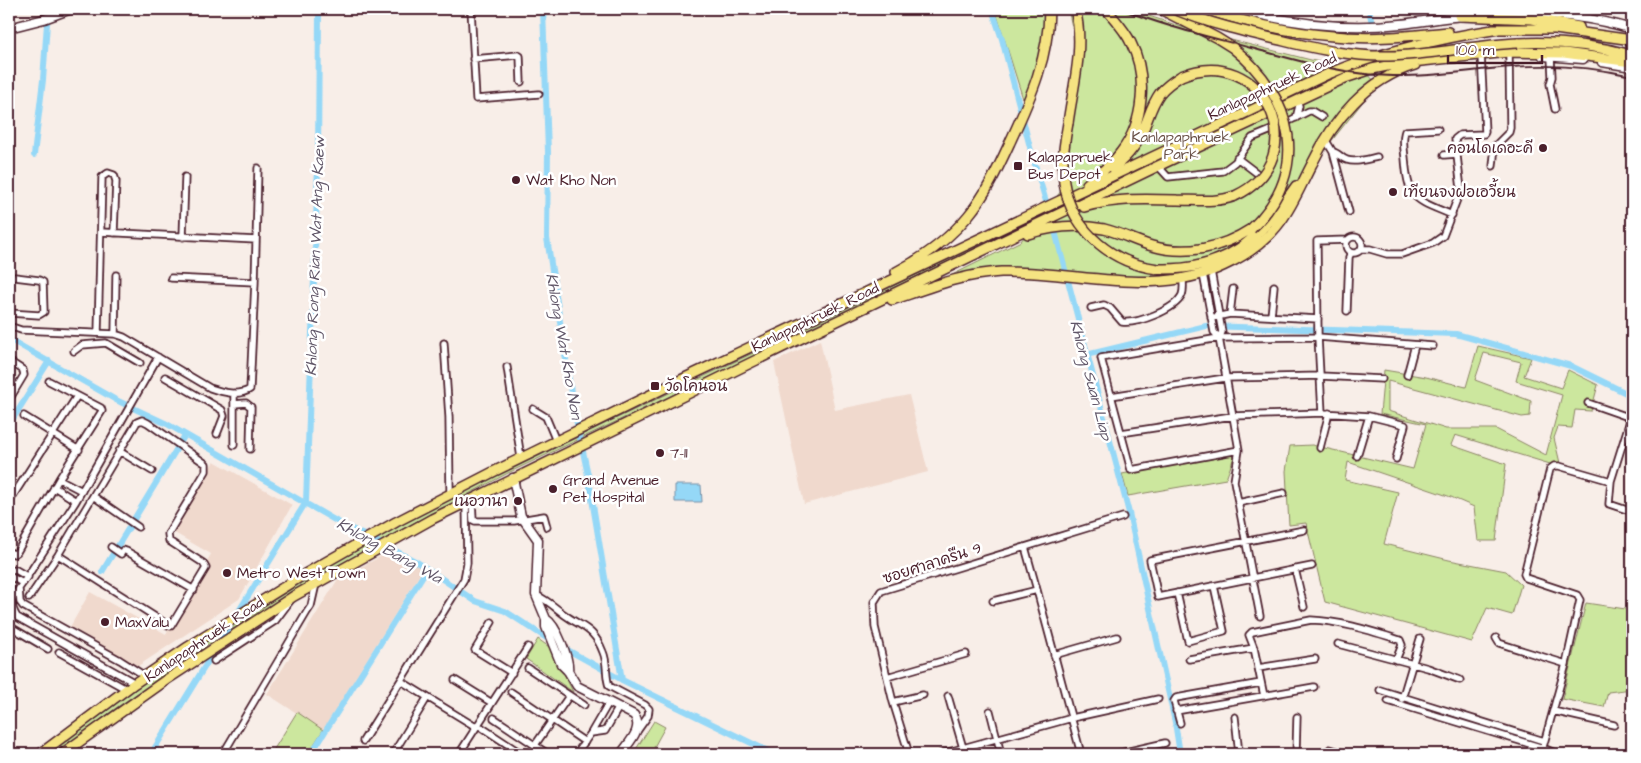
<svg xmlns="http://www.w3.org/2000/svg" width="1641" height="763" font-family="'Architects Daughter','Playpen Sans Thai',sans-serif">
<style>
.built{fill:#f0d9cd}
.green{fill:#cce79e;stroke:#8b8364;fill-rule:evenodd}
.water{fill:#95d8f7;stroke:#778ea5}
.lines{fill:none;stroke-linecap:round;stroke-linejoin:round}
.canal{stroke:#95d8f7;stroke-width:6}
.street-casing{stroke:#4a1f2b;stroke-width:9}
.secondary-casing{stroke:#4a1f2b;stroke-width:11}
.primary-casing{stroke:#4a1f2b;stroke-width:12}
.street{stroke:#fff;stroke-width:5.5}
.secondary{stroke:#fff;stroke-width:8}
.primary{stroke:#f5e382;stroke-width:9}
.rail{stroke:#4a1f2b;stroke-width:2}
.primary-bridge-casing{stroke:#4a1f2b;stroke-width:12;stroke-linecap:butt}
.primary-bridge{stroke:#f5e382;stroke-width:9}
.poi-dot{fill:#4a1f2b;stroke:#fff;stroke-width:2}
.labels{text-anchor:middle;stroke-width:5;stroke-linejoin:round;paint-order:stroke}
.street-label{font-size:15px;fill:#4a1f2b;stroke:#fff}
.park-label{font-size:15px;fill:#6a5148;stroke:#fff}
.poi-label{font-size:15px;fill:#4a1f2b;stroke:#fff;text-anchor:start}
.water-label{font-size:16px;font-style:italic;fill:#605668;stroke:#fff}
</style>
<rect width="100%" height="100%" fill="#f8eee8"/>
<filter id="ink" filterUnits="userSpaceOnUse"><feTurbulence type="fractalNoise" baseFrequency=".02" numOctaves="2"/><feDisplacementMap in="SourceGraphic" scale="10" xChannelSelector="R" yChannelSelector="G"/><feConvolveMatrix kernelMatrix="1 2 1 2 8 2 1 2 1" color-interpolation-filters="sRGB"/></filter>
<g filter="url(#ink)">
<path class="built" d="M 820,340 L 835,410 L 909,395 L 928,472 L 804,504 L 774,362 Z
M 214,461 L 292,505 L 239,599 L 138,666 L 70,627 L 90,592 L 166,634 L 211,554 L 173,532 Z
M 389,552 L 424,568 L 323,730 L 267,694 L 338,579 Z"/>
<path class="green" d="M 995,9 L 1045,9 L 1046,33 L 1024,102 Z
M 1068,9 L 1128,9 L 1191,30 L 1331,65 L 1365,71 L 1377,84 L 1254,238 L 1196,264 L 1169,269 L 1173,280 L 1040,275 L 946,278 L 1021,241 L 1035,223 L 510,472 L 393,534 L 231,630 L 235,623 L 313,574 L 425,510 L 1043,214 L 1065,186 L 1077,49 Z
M 1478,346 L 1531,358 L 1524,376 L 1561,388 L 1568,370 L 1598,385 L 1591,411 L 1575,410 L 1572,428 L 1558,427 L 1554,438 L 1560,463 L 1550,464 L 1455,435 L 1451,445 L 1506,464 L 1496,541 L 1478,541 L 1474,507 L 1451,497 L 1348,462 L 1345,480 L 1398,492 L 1384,544 L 1449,560 L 1506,571 L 1521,585 L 1512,615 L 1487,608 L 1472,642 L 1325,602 L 1306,523 L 1289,525 L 1286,471 L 1290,446 L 1312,445 L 1413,469 L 1426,424 L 1380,414 L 1384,370 L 1426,377 L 1466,387 ZM 1484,353 L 1521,362 L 1516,381 L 1562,395 L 1546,455 L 1496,429 L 1446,429 L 1388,411 L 1388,381 L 1522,417 L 1530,416 L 1531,401 L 1475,380 Z
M 1232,454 L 1234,457 L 1226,479 L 1128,496 L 1122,474 Z
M 1586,603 L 1632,610 L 1632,689 L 1608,692 L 1604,707 L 1562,699 Z
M 220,631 L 216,639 L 116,708 L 55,754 L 46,754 L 109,706 Z
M 538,639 L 552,649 L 573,692 L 526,659 Z
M 297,712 L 323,730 L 308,754 L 271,754 Z
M 654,721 L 665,727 L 654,747 L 666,754 L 633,754 Z"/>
<path class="water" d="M 675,485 L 701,485 L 702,502 L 675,502 Z"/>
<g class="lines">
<path class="canal" d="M 543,9 L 548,152 L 547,238 L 573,405 L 588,475 L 622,680
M 992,9 L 1002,39 L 1031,151 L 1056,235 L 1129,513 L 1175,722 L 1180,754
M 1369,9 L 1371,19
M 34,155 L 43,80 L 48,9
M 9,339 L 116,400 L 167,424 L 338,522 L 417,562 L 475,601 L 505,611 L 548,639 L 622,680 L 774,754
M 1086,355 L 1206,326 L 1456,334 L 1571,366 L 1632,396
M 9,425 L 49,361
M 102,572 L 185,435
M 151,754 L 306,502 L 318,165 L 319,9
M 311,754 L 427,569"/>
<g class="street-casing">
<path id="street" d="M 471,9 L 476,99 L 539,94
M 1454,9 L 1454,16
M 1551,57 L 1552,77 L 1550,84 L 1555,109
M 473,59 L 518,55 L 520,56 L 521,82
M 1296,118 L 1299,106
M 1438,129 L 1405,131 C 1402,139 1404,149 1405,158 C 1408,201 1415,199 1452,215
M 1325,139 L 1333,152 C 1339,153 1342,159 1347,160 C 1356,163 1368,159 1377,157
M 1333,152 L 1349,212
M 1444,155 L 1457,154
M 1237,158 L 1258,174
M 1158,166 L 1168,177 L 1223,171 L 1235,162 L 1252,138 L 1269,131 L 1309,111 L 1312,111 L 1322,117
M 1493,166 L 1495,146 L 1509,132 L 1510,128 L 1509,52
M 101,232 L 256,240
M1346 245a8 8 0 1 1 16 0a8 8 0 1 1-16 0Z
M 183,237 L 185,177
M 1361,249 L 1370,249 L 1387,254 L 1402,254 L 1433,243 L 1443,236 L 1461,189 L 1455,139 L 1460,135 L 1484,134 L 1485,132 L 1481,54
M 1211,271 L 1222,332 L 1219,338
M 1203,274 L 1214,332 L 1219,338 L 1239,450 L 1234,481 L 1260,616
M 171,278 L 255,282 L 258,168
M 1091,308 L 1104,305 L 1110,308 L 1122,322 C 1137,324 1175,310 1182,295 C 1184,290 1183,284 1183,279
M 1347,311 L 1349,257 L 1351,253
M 9,313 L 39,315 L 44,312 L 43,282 L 39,280 L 15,277
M 1230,314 L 1233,289
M 1271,316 L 1274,286
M 1211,318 L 1230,314 L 1318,319
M 9,326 L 21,330 L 115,334 L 124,337 L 210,388 C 222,392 239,397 250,389 L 255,282
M 98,333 L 102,177 L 108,173 L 114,175 L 116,181 L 114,233
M 115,334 L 116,275
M 444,343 L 449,417 L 450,493
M 74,351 L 82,345 L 106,343 L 140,363
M 9,361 L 23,370 L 24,375 L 9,400
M 507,367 L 521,458
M 1407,375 L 1415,345
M 165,377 L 222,410 L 224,416 L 217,434
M 1111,396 L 1225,378 L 1321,376 L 1382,379
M 1588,403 L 1631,418
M 234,404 L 246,403 L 251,407 L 250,449
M 533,409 L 546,417 L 556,441
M 1322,413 L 1318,337 L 1317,241 L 1348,240
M 24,416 L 79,450
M 1121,433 L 1232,416 L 1322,413 L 1369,416 L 1405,425 L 1396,459
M 234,445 L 234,393
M 1320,448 L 1329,413
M 1239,450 L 1131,470 L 1101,358 L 1219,338 L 1318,337 L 1433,346
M 119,451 L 152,471
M 1357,456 L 1369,416
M 59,479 L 82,491
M 1611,481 L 1609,504 L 1630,511
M 54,487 L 76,501
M 93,496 L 138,527
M 472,499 L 473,520 L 475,521 L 514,521 L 544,516 L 547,527
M 9,502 L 77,396
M 1238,503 L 1284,493
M 1304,530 L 1150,560 L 1158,597 L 1312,566
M 111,547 L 121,554 L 123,550 L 126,551 L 194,590
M 1025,547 L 1037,590
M 9,552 L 14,554 L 17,552 L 59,479 L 102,411 L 101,408 L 49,381
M 1295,569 L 1304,607
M 9,571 L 11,577 L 23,583
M 9,571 L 16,570 L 28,577
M 19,589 L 20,602 L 23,606 L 120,660 L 145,676
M 1177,593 L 1188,641 L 1224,631 L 1214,586
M 536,595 C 549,601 554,607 565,615 C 583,628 594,628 603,652 C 608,663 605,676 609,686 L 645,705 L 649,709 L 648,716 L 638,730
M 29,598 L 58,555 L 137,422 L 142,420 L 148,423 L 206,464 L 206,471 L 168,534 L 169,541 L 203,563 L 206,568 L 171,626 L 168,625 L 58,555
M 993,601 L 1037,590 L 1081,754
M 492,622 L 475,650 L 512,673
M 9,626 L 48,649
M 1496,638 L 1499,643 L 1508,646 L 1566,664
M 1338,644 L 1428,668 L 1460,680
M 59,652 L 126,689
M 1054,655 L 1117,637
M 1189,659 L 1254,648
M 214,661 L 275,621 L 290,601
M 528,668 L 584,705
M 1258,668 L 1315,659
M 887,677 L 966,654
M 455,680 L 492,703
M 401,681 L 476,727
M 135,683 L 17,617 C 7,600 13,597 23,583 L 76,501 L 158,357
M 1380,690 L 1544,741
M 511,692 L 585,742
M 948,696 L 963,748
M 1264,696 L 1254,648 L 1249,635 L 1252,632 L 1311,620 C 1341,621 1371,631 1400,640 L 1402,645 L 1396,660
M 1402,699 L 1420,639
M 1388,701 L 1543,748 L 1557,754
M 893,702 L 923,695
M 990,711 L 1001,754
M 1176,711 L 1314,687
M 1553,711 L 1614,725
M 1235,717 L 1239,754
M 494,718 L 548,754
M 1180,723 L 1174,701 L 1176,698 L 1261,683
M 478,725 L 522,754
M 591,733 L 605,731 L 619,707
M 363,741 L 464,579 L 467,563 L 466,501
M 535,745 L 569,696
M 1330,749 L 1347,754
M 223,754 L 307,612 L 311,606 L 316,584
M 393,754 L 427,698
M 459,754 L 528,647
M 576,754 L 591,733 L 609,702
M 909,754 L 893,702 L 875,627 L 874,602 L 881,591 L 1123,517
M 941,754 L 1072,718 L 1158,699
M 1116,754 L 1165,743
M 1296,754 L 1297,717
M 1541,754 L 1566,664 L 1580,600 L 1577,595 L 1526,578 L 1524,574 L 1550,469 L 1554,466 L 1559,466 L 1611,481 L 1632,414"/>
</g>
<g class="secondary-casing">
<path id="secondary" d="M 1238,9 C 1291,24 1346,30 1401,24 C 1423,22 1444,17 1466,16
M 1492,14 C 1539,11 1587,16 1632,29
M 9,28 L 44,19 L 71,9
M 1543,56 L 1583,59
M 1602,62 L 1632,67
M 513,478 L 521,516 L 538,540 L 536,595 L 546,619 L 546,627 L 561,664 L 568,671 L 577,686 L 634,715 C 644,729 629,742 621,754
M 546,619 C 556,625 570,659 568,671"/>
</g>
<g class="primary-casing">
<path id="primary" d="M 1160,9 L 1217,38 L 1233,48
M 1203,9 C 1245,22 1289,33 1333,36 C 1372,40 1410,36 1448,32
M 1460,16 L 1532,19 L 1579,27
M 1493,29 L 1555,29 L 1632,40
M 1518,43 C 1556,41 1595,45 1632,55
M 1068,123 C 1073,86 1085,46 1075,9
M 1113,168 C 1127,157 1138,145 1144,128 C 1149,116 1152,104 1160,93 C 1166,86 1173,81 1181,76
M 1087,184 C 1099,174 1112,165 1121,152 C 1144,123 1148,76 1131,43 C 1125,30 1115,20 1106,9
M 1084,207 C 1115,198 1145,199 1177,200 C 1196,200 1216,203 1235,196
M 1028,234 C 1052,226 1079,224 1104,229 C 1121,233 1135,241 1152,246 C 1186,256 1222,248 1251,229
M 1158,269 C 1227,271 1259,240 1296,186
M 896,272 C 923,258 948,240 968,216 C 987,193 999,166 1011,140 C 1031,97 1049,56 1049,9
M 892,300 C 928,288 963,274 1001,272 C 1075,270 1155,299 1225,265 C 1247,255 1267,240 1281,221 C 1294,203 1302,183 1312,164 C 1333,120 1367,79 1415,65
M 40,754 L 135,683 L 188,647 L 305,574 L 396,522 L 493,472 L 687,377 L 1328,74 C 1383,51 1440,38 1499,29
M 62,754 L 166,680 L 294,596 L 432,519 L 783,347 L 1158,166 L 1345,78 L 1372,69 L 1402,63 L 1509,52 L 1564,53 L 1632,62"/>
</g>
<use href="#street" class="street"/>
<use href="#secondary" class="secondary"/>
<use href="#primary" class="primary"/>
<path class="rail" d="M 1121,9 C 1163,26 1207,36 1251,48 C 1297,60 1344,75 1392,76 C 1432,77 1472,70 1512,67 C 1553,64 1593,67 1632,76"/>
<g class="primary-bridge-casing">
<path id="primary-bridge" d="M 1174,9 C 1210,24 1246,32 1284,41 C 1318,49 1353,57 1389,56 C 1432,55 1475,45 1518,43
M 1233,48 C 1294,97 1312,171 1251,229
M 1181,76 C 1264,41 1317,158 1235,196
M 1068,123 C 1065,139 1062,156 1063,173 C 1066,225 1108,263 1158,269"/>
</g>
<use href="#primary-bridge" class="primary-bridge"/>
</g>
</g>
<g class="poi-dot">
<circle cx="1543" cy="148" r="5"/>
<rect x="1013" y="161" width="10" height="10" rx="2.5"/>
<circle cx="516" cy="180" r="5"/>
<circle cx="1393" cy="192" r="5"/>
<rect x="650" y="381" width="10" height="10" rx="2.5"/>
<circle cx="660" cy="453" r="5"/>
<circle cx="553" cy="489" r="5"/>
<circle cx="518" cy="501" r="5"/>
<circle cx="227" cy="573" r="5"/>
<circle cx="105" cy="622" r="5"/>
</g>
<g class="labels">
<g class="street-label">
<text transform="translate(1272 86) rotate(-25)" y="5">Kanlapaphruek Road</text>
<text transform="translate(815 317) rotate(-26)" y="5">Kanlapaphruek Road</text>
<text transform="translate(932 563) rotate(-18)" y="5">ซอยศาลาครืน 9</text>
<text transform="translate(204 639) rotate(-34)" y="5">Kanlapaphruek Road</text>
</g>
<g class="park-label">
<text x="1181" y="142">Kanlapaphruek<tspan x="1181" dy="17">Park</tspan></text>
</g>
<g class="poi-label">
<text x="1533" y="153" text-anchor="end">คอนโดเดอะคี</text>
<text x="1028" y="162">Kalapapruek<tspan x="1028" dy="17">Bus Depot</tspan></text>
<text x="526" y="185">Wat Kho Non</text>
<text x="1403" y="197">เทียนจงฝอเอวี้ยน</text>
<text x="665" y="391">วัดโคนอน</text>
<text x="670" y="458">7-11</text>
<text x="563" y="485">Grand Avenue<tspan x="563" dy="17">Pet Hospital</tspan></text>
<text x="508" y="506" text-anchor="end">เนอวานา</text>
<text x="237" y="578">Metro West Town</text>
<text x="115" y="627">MaxValu</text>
</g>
<g class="water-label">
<text transform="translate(314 256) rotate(-88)" y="6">Khlong Rong Rian Wat Ang Kaew</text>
<text transform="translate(565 346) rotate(80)" y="6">Khlong Wat Kho Non</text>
<text transform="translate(1092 380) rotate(75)" y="6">Khlong Suan Liap</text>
<text transform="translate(390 550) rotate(29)" y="6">Khlong Bang Wa</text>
</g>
</g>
<rect width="1641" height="763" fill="none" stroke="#fff" stroke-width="30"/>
<rect x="15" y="15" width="1611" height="733" fill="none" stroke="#4a1f2b" stroke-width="2" filter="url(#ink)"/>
<path d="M1448 55v8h94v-8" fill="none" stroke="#4a1f2b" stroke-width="2.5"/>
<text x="1456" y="55" font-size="15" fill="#4a1f2b" stroke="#ffffff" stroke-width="4" paint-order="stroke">100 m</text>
</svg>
